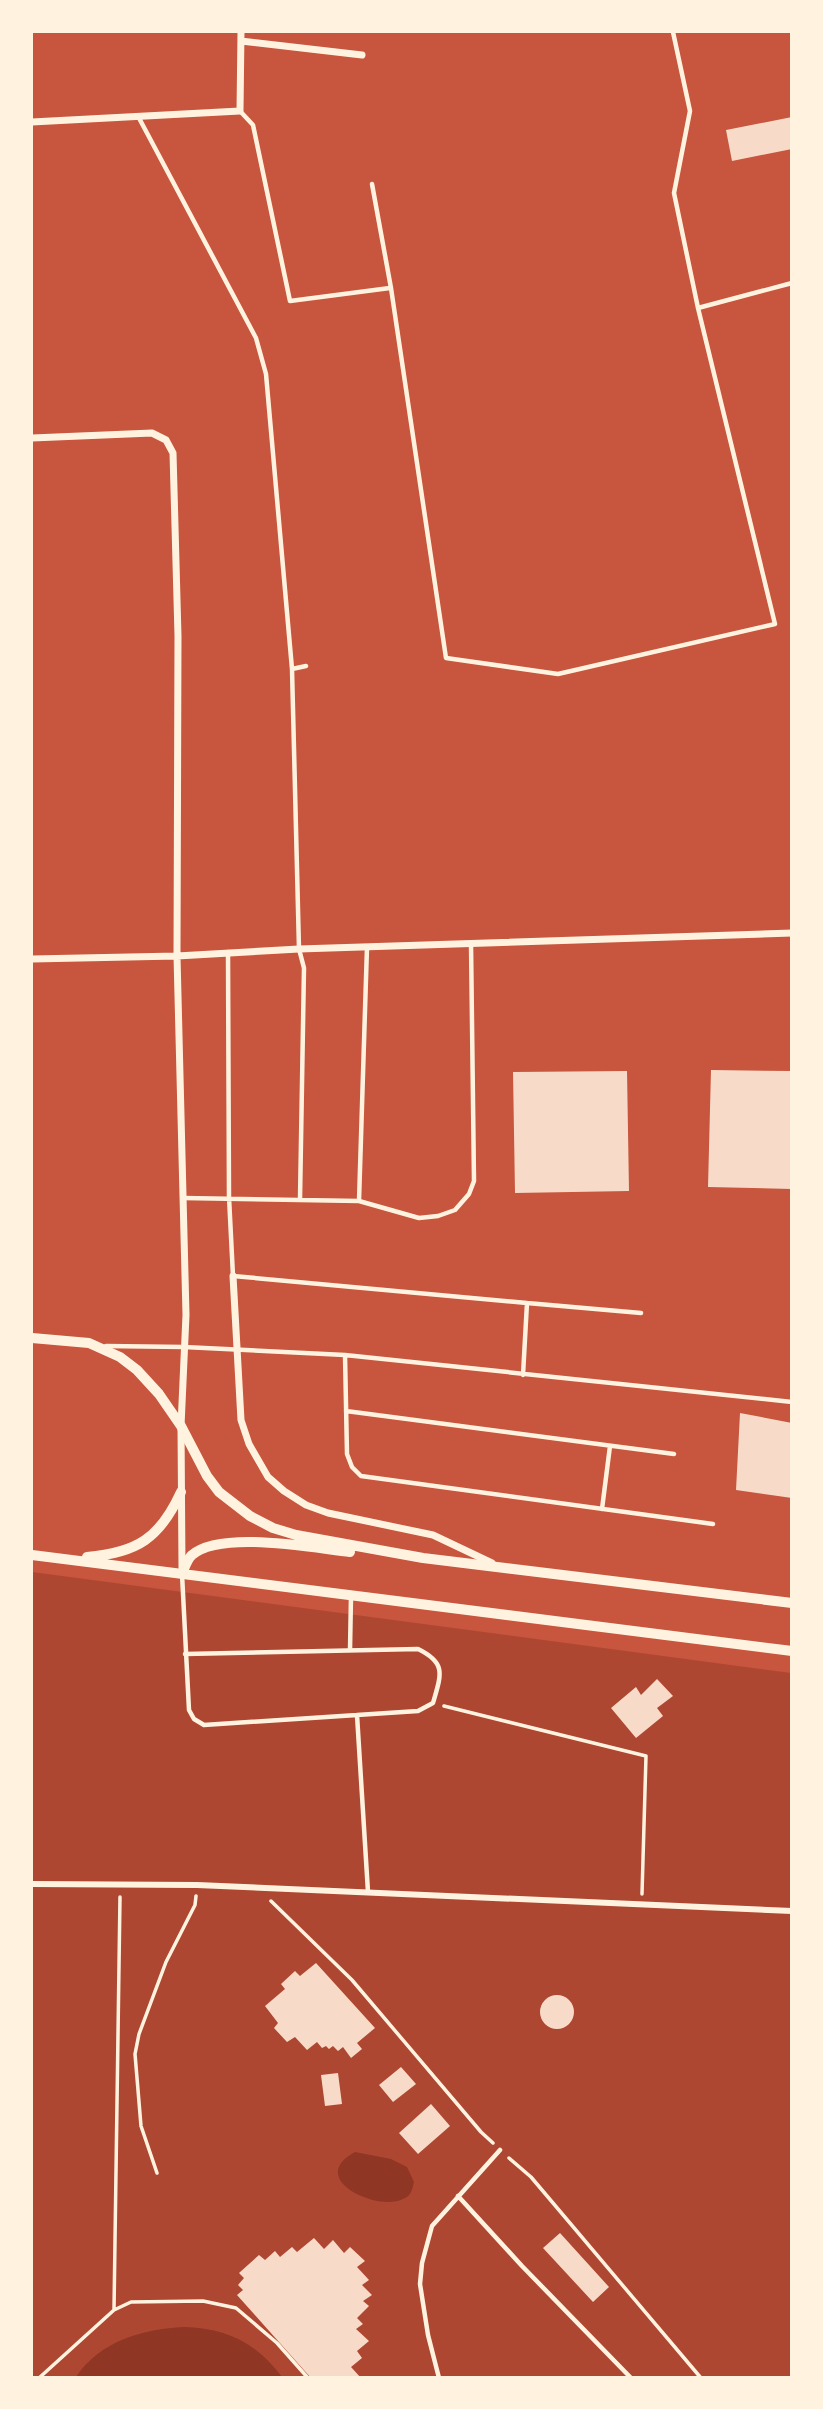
<svg xmlns="http://www.w3.org/2000/svg" width="823" height="2409" font-family="'Playfair Display',serif">
<style>
.green{fill:#ae4732}
.water{fill:#8f3625}
.building{fill:#f7dbc8}
.lines{fill:none;stroke-linecap:round;stroke-linejoin:round}
.path{stroke:#fff3e0;stroke-width:3.5}
.service{stroke:#fff3e0;stroke-width:4.5}
.pedestrian{stroke:#fff3e0;stroke-width:6}
.minor{stroke:#fff3e0;stroke-width:7}
.tertiary{stroke:#fff3e0;stroke-width:10}
</style>
<rect width="100%" height="100%" fill="#c8553d"/>
<path class="green" d="M 32,1572 L 791,1673 L 791,2377 L 32,2378 Z"/>
<path class="water" d="M 355,2152 L 391,2159 L 407,2167 L 414,2182 C 412,2190 411,2196 403,2199 C 378,2212 305,2179 355,2152 Z
M 184,2327 C 226,2328 257,2343 282,2377 L 76,2377 C 100,2341 143,2329 184,2327 Z"/>
<path class="building" d="M 792,117 L 792,149 L 732,161 L 726,130 Z
M 711,1070 L 792,1071 L 792,1189 L 708,1187 Z
M 627,1071 L 629,1191 L 515,1193 L 513,1072 Z
M 740,1413 L 792,1423 L 792,1498 L 736,1490 Z
M 657,1679 L 673,1696 L 657,1708 L 663,1716 L 636,1738 L 611,1708 L 636,1687 L 641,1695 Z
M 316,1963 L 375,2028 L 357,2043 L 362,2049 L 351,2058 L 343,2047 L 338,2051 L 333,2046 L 329,2049 L 326,2046 L 322,2048 L 317,2042 L 307,2050 L 295,2037 L 287,2042 L 274,2028 L 278,2023 L 265,2006 L 285,1989 L 281,1984 L 295,1971 L 300,1976 Z
M540 2012a17 17 0 1 1 34 0a17 17 0 1 1-34 0Z
M 401,2067 L 416,2084 L 393,2102 L 379,2085 Z
M 338,2073 L 342,2104 L 325,2106 L 321,2075 Z
M 431,2104 L 450,2126 L 418,2154 L 399,2133 Z
M 560,2233 L 609,2287 L 593,2302 L 543,2248 Z
M 314,2238 L 324,2249 L 333,2240 L 344,2253 L 350,2247 L 365,2261 L 357,2267 L 369,2280 L 362,2285 L 372,2295 L 363,2301 L 369,2306 L 357,2318 L 363,2324 L 356,2329 L 369,2341 L 357,2351 L 362,2358 L 351,2367 L 361,2378 L 311,2378 L 237,2295 L 243,2290 L 238,2285 L 244,2278 L 239,2273 L 259,2255 L 265,2260 L 275,2251 L 280,2257 L 292,2247 L 297,2252 Z"/>
<g class="lines">
<path class="path" d="M 444,1706 L 646,1756 L 642,1894
M 271,1901 L 352,1980 L 481,2132 L 493,2143
M 509,2158 L 531,2177 L 701,2378
M 157,2173 L 141,2126 L 135,2054 L 139,2034 L 166,1962 L 195,1905 L 196,1896
M 114,2310 L 120,1897
M 39,2378 L 114,2310 L 131,2302 L 203,2301 L 236,2308 L 277,2343 L 308,2378"/>
<path class="service" d="M 240,111 L 253,125 L 290,301 L 390,288
M 139,118 L 256,338 L 266,374 L 292,669 L 299,949 L 304,968 L 300,1199
M 372,184 L 391,288 L 446,658 L 558,674 L 775,624 L 698,308 L 674,193 L 690,111 L 673,32
M 698,308 L 792,283
M 292,669 L 306,666
M 228,952 L 229,1197 L 233,1276 L 527,1303 L 523,1375
M 183,1198 L 359,1201 L 419,1218 L 438,1216 L 455,1210 L 469,1194 L 474,1181 L 471,943
M 359,1201 L 367,947
M 527,1303 L 641,1313
M 106,1346 L 184,1347 L 345,1355 L 792,1402
M 345,1355 L 347,1454 L 352,1467 L 361,1476 L 713,1524
M 346,1411 L 674,1454
M 602,1509 L 610,1446
M 182,1574 L 189,1710 L 194,1719 L 204,1725 L 418,1711 L 433,1703 C 441,1675 447,1663 418,1649 L 185,1654
M 350,1650 L 351,1596
M 357,1715 L 368,1892
M 458,2196 L 522,2266 L 631,2378
M 439,2378 L 428,2335 L 420,2284 L 422,2263 L 432,2226 L 500,2150"/>
<path class="pedestrian" d="M 32,1884 L 197,1885 L 792,1911"/>
<path class="minor" d="M 241,41 L 362,55
M 32,122 L 240,111 L 241,32
M 32,438 L 152,433 L 166,440 L 173,453 L 178,636 L 177,956 L 186,1315 L 181,1426 L 182,1568
M 32,959 L 177,956 L 299,949 L 792,933
M 233,1276 L 241,1420 L 249,1444 L 268,1477 L 284,1491 L 306,1505 L 328,1513 L 433,1535 L 492,1563"/>
<path class="tertiary" d="M 32,1338 L 89,1343 L 120,1357 L 137,1370 L 159,1394 L 181,1426 L 207,1476 L 219,1492 L 250,1516 L 273,1528 L 296,1535 L 423,1558 L 792,1603
M 32,1555 L 792,1651
M 87,1557 C 137,1553 160,1538 181,1492
M 182,1574 C 185,1567 187,1559 192,1555 C 221,1530 313,1548 350,1552"/>
</g>
<rect width="823" height="2409" fill="none" stroke="#fff3e0" stroke-width="66"/>
</svg>
